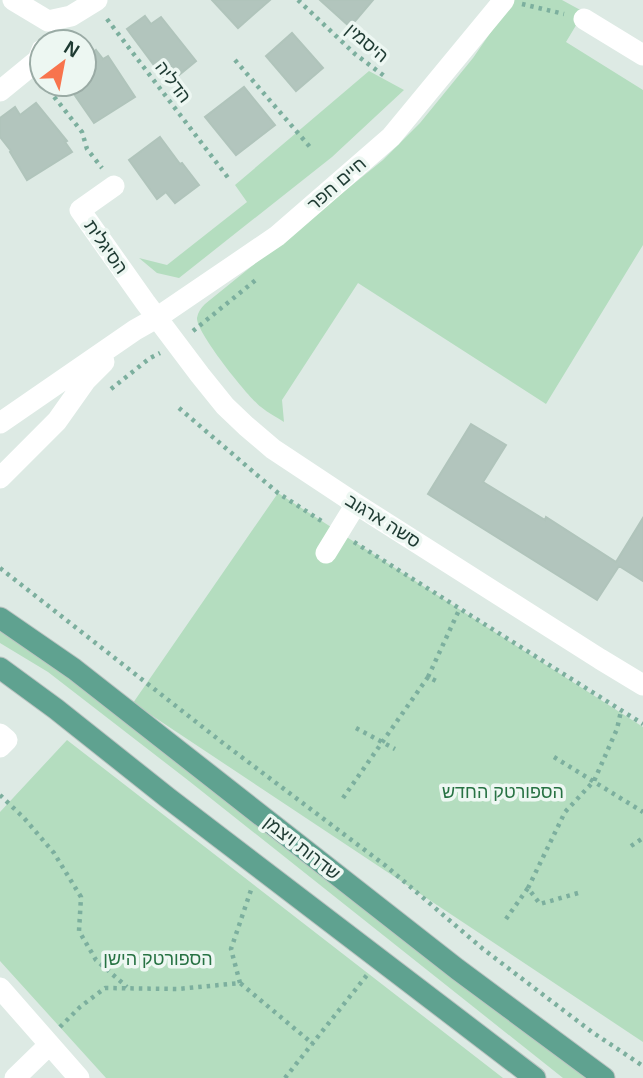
<svg xmlns="http://www.w3.org/2000/svg" width="643" height="1078" font-family="Helvetica,Heebo,sans-serif">
<style>
.green{fill:#b4ddbf}
.building{fill:#b2c5bd;stroke:#b0c4bb;stroke-width:2}
.lines{fill:none;stroke-linecap:round;stroke-linejoin:round}
.major-casing{stroke:#bcc4c2;stroke-width:23}
.path{stroke:#7caf9e;stroke-width:4.5;stroke-dasharray:3.5 5;stroke-linecap:butt}
.minor{stroke:#fff;stroke-width:21}
.major{stroke:#5fa290;stroke-width:21}
.labels{text-anchor:middle;stroke-width:7;stroke-linejoin:round;paint-order:stroke}
.street-label{font-size:18px;fill:#1e3a32;stroke:#edf7f2}
.park-label{font-size:18px;fill:#277243;stroke:#edf7f2}
</style>
<rect width="100%" height="100%" fill="#ddeae4"/>
<path class="green" d="M 513,0 L 562,0 L 584,12 L 566,42 L 643,90 L 643,245 L 546,404 L 358,283 L 282,400 L 284,422 C 277,417 268,413 261,407 C 248,397 196,332 197,318 C 198,312 201,308 205,304 L 383,160 L 420,123 L 473,58 Z
M 369,71 L 404,90 L 332,157 L 179,278 L 157,273 L 139,258 L 167,265 L 247,202 L 235,185 Z
M 278,493 L 643,727 L 643,1042 L 133,703 Z
M 0,631 L 44,659 L 591,1078 L 563,1078 L 189,781 L 48,672 L 0,643 Z
M 67,740 L 503,1078 L 106,1078 L 0,961 L 0,812 Z"/>
<path class="building" d="M 212,0 L 270,0 L 238,28 Z
M 320,0 L 373,0 L 350,27 Z
M 145,16 L 151,24 L 161,17 L 196,61 L 168,84 L 127,29 Z
M 292,33 L 323,68 L 296,91 L 266,56 Z
M 96,50 L 103,59 L 108,56 L 135,97 L 94,123 L 67,84 L 84,84 L 84,59 Z
M 244,87 L 275,125 L 236,155 L 205,117 Z
M 36,103 L 67,141 L 65,142 L 72,152 L 27,180 L 10,152 L 11,151 L 0,137 L 0,118 L 15,107 L 20,115 Z
M 160,137 L 180,164 L 182,163 L 199,185 L 175,203 L 166,192 L 157,199 L 129,160 Z
M 471,424 L 506,445 L 483,482 L 545,520 L 546,517 L 616,562 L 643,518 L 643,581 L 619,566 L 597,600 L 428,494 Z"/>
<g class="lines">
<g class="major-casing">
<path id="major" d="M 0,618 L 74,669 L 457,969 L 604,1078
M 0,668 L 56,709 L 168,798 L 535,1078"/>
</g>
<path class="path" d="M 298,0 L 355,54 L 387,78
M 522,4 L 564,14
M 107,19 L 229,179
M 235,60 L 310,147
M 53,84 L 48,89 L 82,132 L 87,149 L 102,168
M 193,331 L 257,279
M 111,389 L 150,358 L 160,353
M 179,408 L 278,493 L 323,522
M 354,542 L 643,724
M 0,568 L 223,743 L 386,866 L 483,949 L 592,1032 L 643,1066
M 428,677 L 460,608
M 356,728 L 395,749
M 554,757 L 643,812
M 0,795 L 24,818 L 54,853 L 81,897 L 79,931 L 96,960 L 127,987
M 343,798 L 428,677 L 440,683
M 631,846 L 643,838
M 578,893 L 540,904 L 528,888 L 565,812 L 594,781 L 617,729 L 621,711
M 506,919 L 528,888
M 240,983 L 231,949 L 252,887
M 60,1027 L 80,1007 L 105,988 L 178,989 L 240,983 L 313,1044
M 285,1078 L 367,975"/>
<path class="minor" d="M 13,0 L 48,21 L 71,16 L 97,0
M 584,19 L 643,55
M 0,91 L 38,60 L 42,50
M 114,186 L 80,210 L 145,302 L 200,375 L 225,406 L 246,426 L 273,449 L 356,504 L 600,659 L 643,685
M 0,423 L 135,330 L 158,317 L 277,236 L 391,137 L 504,0
M 0,478 L 57,421 L 86,380 L 104,362
M 326,553 L 356,504
M 0,734 L 7,740 L 0,747
M 0,988 L 79,1078
M 15,1078 L 49,1045"/>
<use href="#major" class="major"/>
</g>
<g class="labels">
<g class="street-label">
<text transform="translate(367 43) rotate(40)" y="6">היסמין</text>
<text transform="translate(173 82) rotate(53)" y="6">הדליה</text>
<text transform="translate(337 184) rotate(-41)" y="6">חיים חפר</text>
<text transform="translate(106 247) rotate(55)" y="6">הסיגלית</text>
<text transform="translate(383 521) rotate(32)" y="6">סשה ארגוב</text>
<text transform="translate(302 848) rotate(38)" y="6">שדרות ויצמן</text>
</g>
<g class="park-label">
<text x="503" y="798">הספורטק החדש</text>
<text x="158" y="965">הספורטק הישן</text>
</g>
</g>
<g transform="translate(63 63) rotate(32)"><circle r="33" fill="#edf7f2" stroke="#9aaba5" stroke-width="2"/>
<path d="M0-5L12 26L0 18L-12 26Z" fill="#f8744d"/>
<text y="-10" font-size="19" font-weight="bold" text-anchor="middle" fill="#1e3a32">N</text>
</g>
</svg>
